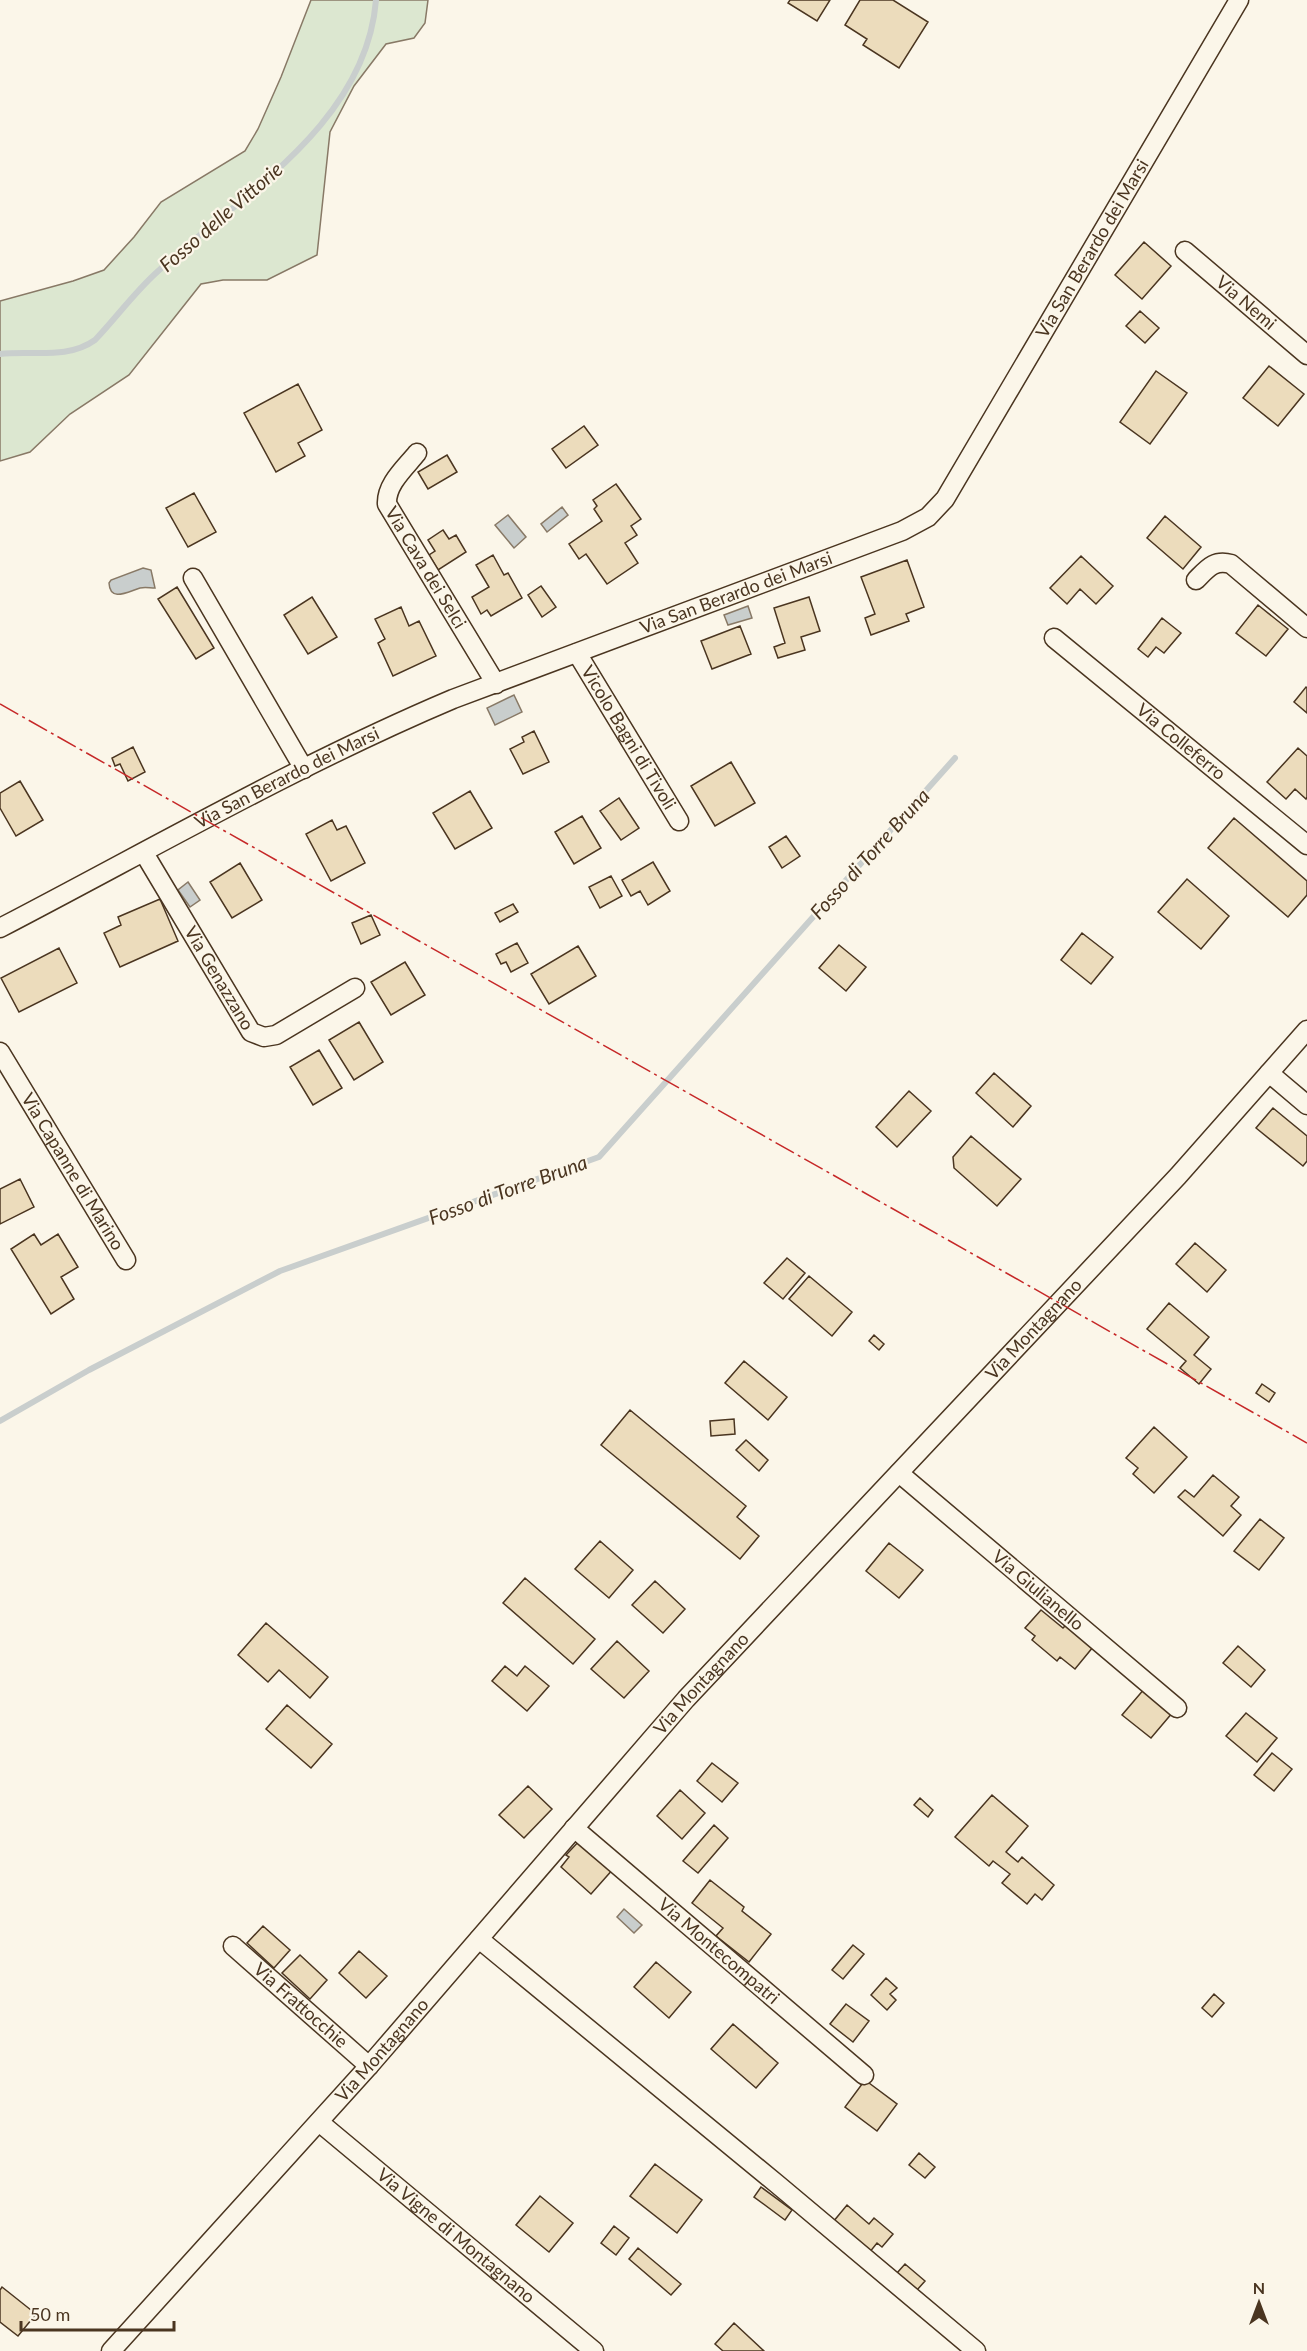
<svg xmlns="http://www.w3.org/2000/svg" width="1307" height="2351" font-family="Lato,sans-serif">
<style>
.green{fill:#dce7d0;stroke:#887966;stroke-width:1.5}
.water{fill:#c9cecd;stroke:#887966;stroke-width:1.5}
.lines{fill:none;stroke-linecap:round;stroke-linejoin:round}
.stream{stroke:#c9cecd;stroke-width:6}
.building{fill:#ecdcbc;stroke:#4a3520;stroke-width:1.5}
.minor-casing{stroke:#4a3520;stroke-width:21}
.minor{stroke:#fbf6e9;stroke-width:18}
.power{stroke:#c62828;stroke-width:1.5;stroke-dasharray:21 4.5 3 4.5;stroke-linecap:butt}
.labels{text-anchor:middle;stroke-width:4.5;stroke-linejoin:round;paint-order:stroke}
.street-label{font-size:18px;fill:#4a3520;stroke:#fbf6e9}
.water-label{font-size:20px;font-style:italic;fill:#4a3520;stroke:#fbf6e9}
</style>
<rect width="100%" height="100%" fill="#fbf6e9"/>
<path class="green" d="M 311,0 L 428,0 L 425,23 L 414,38 L 386,44 L 354,86 L 330,132 L 317,255 L 267,280 L 223,280 L 201,284 L 129,375 L 70,414 L 30,452 L 0,461 L 0,301 L 73,281 L 104,270 L 134,237 L 161,202 L 245,151 L 258,129 L 281,77 Z"/>
<path class="water" d="M 562,507 L 568,515 L 547,532 L 541,524 Z
M 508,515 L 526,537 L 514,548 L 495,525 Z
M 143,568 L 151,570 L 155,588 C 150,588 145,587 140,588 C 129,591 110,603 109,583 L 111,580 Z
M 748,606 L 752,618 L 728,625 L 724,615 Z
M 514,695 L 522,712 L 495,725 L 487,708 Z
M 188,882 L 200,900 L 190,907 L 178,890 Z
M 624,1909 L 642,1925 L 634,1933 L 617,1917 Z"/>
<g class="lines">
<path class="stream" d="M 0,354 C 32,350 67,360 95,340 C 116,318 134,293 156,273 C 239,196 366,125 376,0
M 0,1421 L 89,1370 L 280,1271 L 599,1157 L 955,758"/>
</g>
<path class="building" d="M 790,0 L 830,0 L 817,21 L 788,3 Z
M 860,0 L 893,0 L 928,22 L 899,68 L 863,45 L 867,39 L 845,25 Z
M 1144,242 L 1171,266 L 1142,299 L 1115,275 Z
M 1140,311 L 1159,328 L 1145,343 L 1126,326 Z
M 1269,366 L 1304,394 L 1278,426 L 1243,398 Z
M 1156,371 L 1187,393 L 1150,444 L 1120,422 Z
M 298,384 L 322,430 L 298,443 L 305,456 L 276,472 L 244,413 Z
M 584,426 L 598,445 L 566,468 L 552,449 Z
M 447,455 L 457,472 L 428,489 L 418,472 Z
M 616,484 L 641,519 L 631,526 L 637,535 L 625,543 L 638,563 L 607,584 L 586,554 L 579,559 L 569,544 L 602,521 L 594,509 L 597,506 L 593,500 Z
M 194,493 L 216,532 L 188,547 L 166,508 Z
M 1165,516 L 1201,547 L 1183,569 L 1147,538 Z
M 443,530 L 449,539 L 456,535 L 466,552 L 438,570 L 429,555 L 435,551 L 428,540 Z
M 493,555 L 504,575 L 508,573 L 522,598 L 491,616 L 487,610 L 481,614 L 472,597 L 489,587 L 476,565 Z
M 1081,556 L 1113,586 L 1096,604 L 1080,589 L 1067,604 L 1050,588 Z
M 907,560 L 924,607 L 906,614 L 909,621 L 871,635 L 865,618 L 875,614 L 861,577 Z
M 541,586 L 556,607 L 542,617 L 528,595 Z
M 177,587 L 214,648 L 196,659 L 158,599 Z
M 312,597 L 337,637 L 308,654 L 284,615 Z
M 809,597 L 820,631 L 801,637 L 805,650 L 778,658 L 774,647 L 785,643 L 774,608 Z
M 1258,605 L 1288,629 L 1266,656 L 1236,633 Z
M 401,607 L 409,626 L 419,621 L 436,656 L 393,676 L 378,643 L 385,639 L 375,619 Z
M 1162,618 L 1181,633 L 1164,653 L 1156,647 L 1148,657 L 1138,649 Z
M 740,626 L 751,654 L 712,669 L 701,641 Z
M 1306,687 L 1307,688 L 1307,713 L 1294,702 Z
M 534,731 L 549,762 L 523,774 L 510,749 L 524,742 L 522,737 Z
M 133,747 L 145,772 L 128,781 L 120,764 L 115,766 L 112,758 Z
M 1298,748 L 1307,756 L 1307,797 L 1306,799 L 1295,789 L 1286,799 L 1267,782 Z
M 731,762 L 755,803 L 715,826 L 691,786 Z
M 20,781 L 43,820 L 16,836 L 0,808 L 0,793 Z
M 470,791 L 492,828 L 455,849 L 433,813 Z
M 619,798 L 639,828 L 621,840 L 600,811 Z
M 582,816 L 601,848 L 574,864 L 555,832 Z
M 1234,818 L 1307,881 L 1307,895 L 1288,917 L 1208,848 Z
M 332,820 L 337,830 L 346,826 L 365,863 L 331,881 L 306,834 Z
M 786,836 L 800,856 L 782,868 L 769,847 Z
M 653,862 L 670,891 L 648,905 L 640,891 L 631,896 L 622,880 Z
M 240,863 L 262,900 L 232,918 L 210,882 Z
M 611,876 L 622,896 L 600,908 L 589,887 Z
M 1187,879 L 1229,916 L 1201,949 L 1158,912 Z
M 160,899 L 178,941 L 120,967 L 104,933 L 121,925 L 118,917 Z
M 513,904 L 518,912 L 500,922 L 495,913 Z
M 371,915 L 380,935 L 361,944 L 352,923 Z
M 1082,933 L 1113,957 L 1091,984 L 1061,960 Z
M 517,943 L 528,963 L 511,972 L 506,962 L 501,964 L 496,954 Z
M 839,945 L 866,967 L 846,991 L 819,968 Z
M 578,946 L 596,976 L 549,1004 L 531,974 Z
M 59,948 L 77,983 L 19,1012 L 1,978 Z
M 405,962 L 425,995 L 391,1015 L 371,982 Z
M 359,1022 L 383,1062 L 354,1080 L 329,1040 Z
M 319,1050 L 342,1088 L 313,1105 L 290,1067 Z
M 994,1073 L 1031,1106 L 1013,1127 L 976,1093 Z
M 909,1091 L 931,1111 L 897,1147 L 876,1127 Z
M 1273,1108 L 1307,1136 L 1307,1161 L 1303,1166 L 1256,1128 Z
M 971,1136 L 1021,1179 L 997,1206 L 954,1168 L 953,1157 Z
M 20,1179 L 34,1207 L 0,1224 L 0,1189 Z
M 34,1234 L 41,1245 L 58,1234 L 78,1267 L 61,1277 L 74,1299 L 51,1314 L 11,1249 Z
M 1195,1243 L 1226,1270 L 1207,1292 L 1176,1264 Z
M 787,1258 L 805,1273 L 783,1299 L 764,1283 Z
M 809,1276 L 852,1312 L 832,1336 L 789,1299 Z
M 1169,1303 L 1209,1337 L 1194,1355 L 1211,1369 L 1199,1384 L 1180,1368 L 1186,1361 L 1147,1329 Z
M 874,1335 L 884,1344 L 879,1350 L 869,1341 Z
M 744,1361 L 787,1397 L 768,1420 L 725,1383 Z
M 1262,1384 L 1275,1393 L 1269,1402 L 1256,1393 Z
M 630,1410 L 746,1506 L 737,1517 L 759,1536 L 740,1559 L 601,1445 Z
M 734,1419 L 735,1434 L 711,1436 L 710,1421 Z
M 1154,1427 L 1187,1457 L 1154,1493 L 1133,1474 L 1138,1468 L 1126,1458 Z
M 746,1440 L 768,1460 L 759,1471 L 736,1450 Z
M 1213,1475 L 1239,1497 L 1231,1506 L 1241,1515 L 1223,1536 L 1178,1497 L 1185,1490 L 1194,1497 Z
M 1260,1519 L 1284,1538 L 1259,1570 L 1234,1551 Z
M 600,1541 L 633,1570 L 609,1598 L 575,1569 Z
M 889,1543 L 923,1570 L 899,1598 L 866,1571 Z
M 525,1578 L 595,1639 L 573,1664 L 503,1603 Z
M 655,1581 L 685,1609 L 663,1633 L 632,1605 Z
M 1041,1610 L 1063,1628 L 1066,1625 L 1093,1647 L 1075,1669 L 1060,1657 L 1057,1661 L 1032,1640 L 1035,1636 L 1025,1628 Z
M 266,1623 L 328,1677 L 310,1698 L 279,1670 L 268,1682 L 238,1655 Z
M 617,1641 L 649,1671 L 624,1698 L 591,1669 Z
M 1238,1646 L 1265,1670 L 1251,1687 L 1223,1663 Z
M 505,1666 L 517,1676 L 525,1666 L 549,1686 L 527,1711 L 492,1681 Z
M 1145,1688 L 1173,1712 L 1151,1738 L 1122,1715 Z
M 287,1705 L 332,1744 L 311,1768 L 266,1729 Z
M 1246,1713 L 1277,1738 L 1257,1762 L 1226,1736 Z
M 1272,1753 L 1292,1769 L 1274,1791 L 1254,1775 Z
M 712,1763 L 738,1783 L 722,1802 L 697,1781 Z
M 528,1786 L 552,1809 L 524,1838 L 499,1815 Z
M 680,1790 L 705,1813 L 682,1839 L 657,1816 Z
M 992,1795 L 1028,1826 L 1006,1852 L 1018,1862 L 1022,1857 L 1054,1885 L 1042,1900 L 1035,1894 L 1027,1904 L 1002,1883 L 1010,1874 L 993,1861 L 989,1866 L 955,1837 Z
M 920,1798 L 933,1810 L 928,1817 L 914,1805 Z
M 714,1825 L 728,1838 L 698,1873 L 683,1861 Z
M 581,1839 L 614,1868 L 591,1894 L 561,1867 L 569,1857 L 566,1855 Z
M 710,1880 L 744,1907 L 742,1911 L 771,1934 L 749,1962 L 716,1936 L 723,1928 L 692,1903 Z
M 263,1926 L 290,1950 L 274,1968 L 247,1943 Z
M 853,1945 L 864,1954 L 843,1979 L 832,1970 Z
M 359,1951 L 387,1976 L 366,1998 L 339,1973 Z
M 300,1955 L 327,1980 L 310,1999 L 282,1973 Z
M 656,1962 L 691,1992 L 669,2018 L 634,1987 Z
M 886,1978 L 897,1988 L 890,1994 L 896,2000 L 887,2010 L 871,1995 Z
M 1214,1994 L 1224,2003 L 1212,2017 L 1202,2008 Z
M 846,2004 L 869,2021 L 853,2042 L 830,2024 Z
M 733,2024 L 778,2063 L 756,2088 L 711,2049 Z
M 865,2080 L 897,2104 L 877,2131 L 845,2107 Z
M 919,2153 L 935,2167 L 925,2178 L 909,2165 Z
M 655,2164 L 702,2200 L 677,2233 L 630,2196 Z
M 761,2187 L 792,2210 L 785,2220 L 754,2197 Z
M 540,2196 L 573,2223 L 549,2252 L 516,2225 Z
M 847,2205 L 869,2224 L 874,2218 L 893,2234 L 882,2247 L 877,2243 L 869,2253 L 833,2222 Z
M 614,2226 L 629,2238 L 616,2255 L 601,2243 Z
M 638,2248 L 681,2284 L 671,2295 L 629,2259 Z
M 905,2264 L 925,2281 L 917,2290 L 897,2273 Z
M 2,2287 L 36,2314 L 18,2336 L 0,2322 L 0,2290 Z
M 734,2323 L 764,2351 L 723,2351 L 715,2344 Z"/>
<g class="lines">
<g class="minor-casing">
<g id="minor">
<path id="s1" d="M 1185,251 L 1307,355"/>
<path id="s2" d="M 417,453 C 405,468 386,484 387,504 L 496,684"/>
<path d="M 193,578 L 304,769"/>
<path d="M 1196,580 C 1207,569 1214,559 1231,564 L 1307,628"/>
<path id="s3" d="M 1054,638 L 1307,845"/>
<path id="s4" d="M 577,653 L 679,821"/>
<path id="s5" d="M 144,853 L 251,1032 L 264,1037 L 276,1035 L 355,988"/>
<path id="s6" d="M 0,928 C 150,850 297,765 453,699 L 902,531 L 928,517 L 945,499 L 1239,0"/>
<path id="s7" d="M 0,1052 L 126,1260"/>
<path d="M 1269,1073 L 1307,1105"/>
<path id="s8" d="M 899,1473 L 1177,1708"/>
<path id="s9" d="M 574,1828 L 864,2075"/>
<path d="M 479,1939 L 777,2184 L 976,2351"/>
<path id="s10" d="M 233,1946 L 369,2066"/>
<path id="s11" d="M 319,2122 L 594,2351"/>
<path id="s12" d="M 111,2351 L 369,2066 L 686,1699 L 1178,1176 L 1307,1030"/>
</g>
</g>
<use href="#minor" class="minor"/>
<path class="power" d="M 0,704 L 1307,1443"/>
</g>
<g class="labels">
<g class="street-label">
<text dy="6" stroke="none"><textPath href="#s6" startOffset="1332">Via San Berardo dei Marsi</textPath></text>
<text dy="6" stroke="none"><textPath href="#s1" startOffset="80">Via Nemi</textPath></text>
<text dy="6" stroke="none"><textPath href="#s2" startOffset="135">Via Cava dei Selci</textPath></text>
<text dy="6" stroke="none"><textPath href="#s6" startOffset="810">Via San Berardo dei Marsi</textPath></text>
<text dy="6" stroke="none"><textPath href="#s4" startOffset="99">Vicolo Bagni di Tivoli</textPath></text>
<text dy="6" stroke="none"><textPath href="#s3" startOffset="164">Via Colleferro</textPath></text>
<text dy="6" stroke="none"><textPath href="#s6" startOffset="324">Via San Berardo dei Marsi</textPath></text>
<text dy="6" stroke="none"><textPath href="#s5" startOffset="146">Via Genazzano</textPath></text>
<text dy="6" stroke="none"><textPath href="#s7" startOffset="140">Via Capanne di Marino</textPath></text>
<text dy="6" stroke="none"><textPath href="#s12" startOffset="1377">Via Montagnano</textPath></text>
<text dy="6" stroke="none"><textPath href="#s8" startOffset="182">Via Giulianello</textPath></text>
<text dy="6" stroke="none"><textPath href="#s12" startOffset="891">Via Montagnano</textPath></text>
<text dy="6" stroke="none"><textPath href="#s9" startOffset="190">Via Montecompatri</textPath></text>
<text dy="6" stroke="none"><textPath href="#s10" startOffset="90">Via Frattocchie</textPath></text>
<text dy="6" stroke="none"><textPath href="#s12" startOffset="405">Via Montagnano</textPath></text>
<text dy="6" stroke="none"><textPath href="#s11" startOffset="178">Via Vigne di Montagnano</textPath></text>
</g>
<g class="water-label">
<text transform="translate(221 217) rotate(-41)" y="7">Fosso delle Vittorie</text>
<text transform="translate(870 854) rotate(-48)" y="7">Fosso di Torre Bruna</text>
<text transform="translate(508 1190) rotate(-20)" y="7">Fosso di Torre Bruna</text>
</g>
</g>
<g transform="translate(1259 2303)" stroke="#fbf6e9" stroke-width="4.5" paint-order="stroke">
<path d="M0-4.5L10 22L0 15L-10 22Z" fill="#4a3520"/>
<text y="-9" font-size="16" font-weight="bold" text-anchor="middle" fill="#4a3520">N</text>
</g>
<path d="M21 2321v9h153v-9" fill="none" stroke="#4a3520" stroke-width="3"/>
<text x="30" y="2321" font-size="18" fill="#4a3520" stroke="#fbf6e9" stroke-width="4.5" paint-order="stroke">50 m</text>
</svg>
